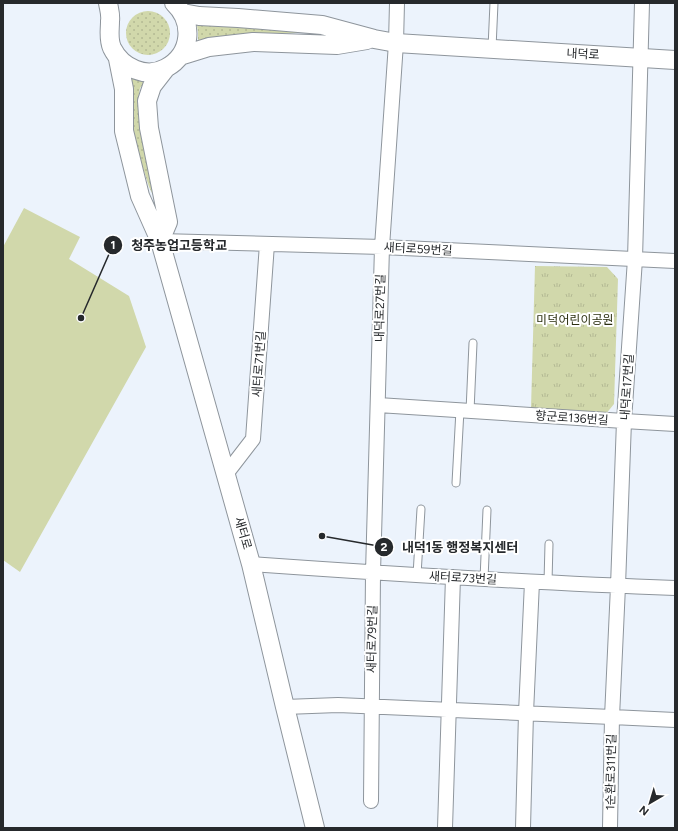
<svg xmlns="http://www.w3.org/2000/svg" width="678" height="831" font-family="Figtree,'Noto Sans KR',sans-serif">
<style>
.grass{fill:url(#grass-dots)}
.park{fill:url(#park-tufts)}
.pitch{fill:#d1d8ab}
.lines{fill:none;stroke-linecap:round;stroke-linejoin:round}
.service-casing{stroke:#8e959c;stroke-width:9}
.minor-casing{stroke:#8e959c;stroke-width:16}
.tertiary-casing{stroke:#8e959c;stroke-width:20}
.service{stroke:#fff;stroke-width:7}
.minor{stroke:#fff;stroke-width:14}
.tertiary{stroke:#fff;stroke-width:18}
.labels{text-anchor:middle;stroke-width:4;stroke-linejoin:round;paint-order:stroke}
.street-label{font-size:12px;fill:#26292c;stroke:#fff}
.park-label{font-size:12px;fill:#2b2f10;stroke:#fff}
.leader{fill:none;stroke:#26292c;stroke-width:1.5}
.callout-dot{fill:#26292c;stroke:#fff;stroke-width:1.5}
.mark-label{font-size:12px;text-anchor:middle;font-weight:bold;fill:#fff}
.callout-label{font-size:13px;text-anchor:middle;font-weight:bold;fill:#26292c;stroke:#fff;stroke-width:4;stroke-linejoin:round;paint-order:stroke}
</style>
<defs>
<pattern id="grass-dots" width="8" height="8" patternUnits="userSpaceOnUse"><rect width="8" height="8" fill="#d1d8ab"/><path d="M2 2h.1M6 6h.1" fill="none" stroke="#b3b993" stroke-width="1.8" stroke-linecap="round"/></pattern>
<pattern id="park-tufts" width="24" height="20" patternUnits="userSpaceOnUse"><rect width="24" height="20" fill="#d1d8ab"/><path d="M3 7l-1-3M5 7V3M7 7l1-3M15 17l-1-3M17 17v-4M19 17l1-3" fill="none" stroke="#b3b993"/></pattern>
</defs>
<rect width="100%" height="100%" fill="#ecf3fc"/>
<path class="grass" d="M126 33a22 22 0 1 1 44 0a22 22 0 1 1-44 0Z
M 197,25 L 223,25 L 306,31 L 296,33 L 253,35 L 198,40 L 198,33 Z
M 130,74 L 147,80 L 140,88 L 138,99 L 139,118 L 149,156 L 156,201 L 149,187 L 132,133 Z"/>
<path class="park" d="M 535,266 L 607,267 L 618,279 L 614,404 L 605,415 L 531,408 Z"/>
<path class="pitch" d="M 24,208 L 80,237 L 69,259 L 129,296 L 146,347 L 20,572 L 3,560 L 3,247 Z"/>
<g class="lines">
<g class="service-casing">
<path id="service" d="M 492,48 L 494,3
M 470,411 L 473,343
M 456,483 L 460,410
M 417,575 L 421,509
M 484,579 L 487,510
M 548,582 L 549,544"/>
</g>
<g class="minor-casing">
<path id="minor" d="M 160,241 L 382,247 L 675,261
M 378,405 L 624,421 L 675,424
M 226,474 L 253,439 L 267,244
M 251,564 C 392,574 534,583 675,588
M 285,707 L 338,705 L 612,717 L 675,720
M 371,801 L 373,573 L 382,247 L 396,43 L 397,3
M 445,828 L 453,577
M 523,828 L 526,713 L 532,582
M 610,828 L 612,717 L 618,586 L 624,421 L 635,259 L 642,3"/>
</g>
<g class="tertiary-casing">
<path id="tertiary" d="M 108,3 C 109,9 111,15 110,21 C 110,31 108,39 112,48 C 122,68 146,79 166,68 C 192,54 194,22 174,3
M 183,13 L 199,16 L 238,18 L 322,25 L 374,39 L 396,43 L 675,60
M 180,56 L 209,47 L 253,42 L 337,45 L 367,40
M 118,59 L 124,89 L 124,131 L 140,196 L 160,241 L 251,564 L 285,707 L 315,828
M 160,241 L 168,222 L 149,128 L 147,101 L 152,86 L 166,68"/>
</g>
<use href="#service" class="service"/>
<use href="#minor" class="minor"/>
<use href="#tertiary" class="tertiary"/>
</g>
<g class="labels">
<g class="street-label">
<text transform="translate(583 54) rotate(3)" y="4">내덕로</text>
<text transform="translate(418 249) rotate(3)" y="4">새터로59번길</text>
<text transform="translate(380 308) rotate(-89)" y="4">내덕로27번길</text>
<text transform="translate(259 364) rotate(-86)" y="4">새터로71번길</text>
<text transform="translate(627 387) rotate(-86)" y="4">내덕로17번길</text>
<text transform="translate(572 418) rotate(4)" y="4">향군로136번길</text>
<text transform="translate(243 533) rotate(74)" y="4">새터로</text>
<text transform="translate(463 578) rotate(3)" y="4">새터로73번길</text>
<text transform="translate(372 639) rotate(-89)" y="4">새터로79번길</text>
<text transform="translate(611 772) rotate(-89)" y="4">1순환로311번길</text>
</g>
<g class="park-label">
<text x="575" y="324">미덕어린이공원</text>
</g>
</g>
<path class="leader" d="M81 318L113 245M322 536L384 547"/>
<g class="callout-dot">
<circle cx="81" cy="318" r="4"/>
<circle cx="322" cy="536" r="4"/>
<circle cx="113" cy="245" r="10"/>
<circle cx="384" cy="547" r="10"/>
</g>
<g class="mark-label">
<text x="113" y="249">1</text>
<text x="384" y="551">2</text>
</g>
<g class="callout-label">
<text x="179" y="250">청주농업고등학교</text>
<text x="460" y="552">내덕1동 행정복지센터</text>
</g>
<rect width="678" height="831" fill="none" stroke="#26292c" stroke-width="8"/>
<g transform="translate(650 803) rotate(218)" stroke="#ffffff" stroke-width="3" paint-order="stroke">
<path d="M0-3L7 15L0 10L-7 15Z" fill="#26292c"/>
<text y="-6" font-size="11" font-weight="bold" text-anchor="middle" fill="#26292c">N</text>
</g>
</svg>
